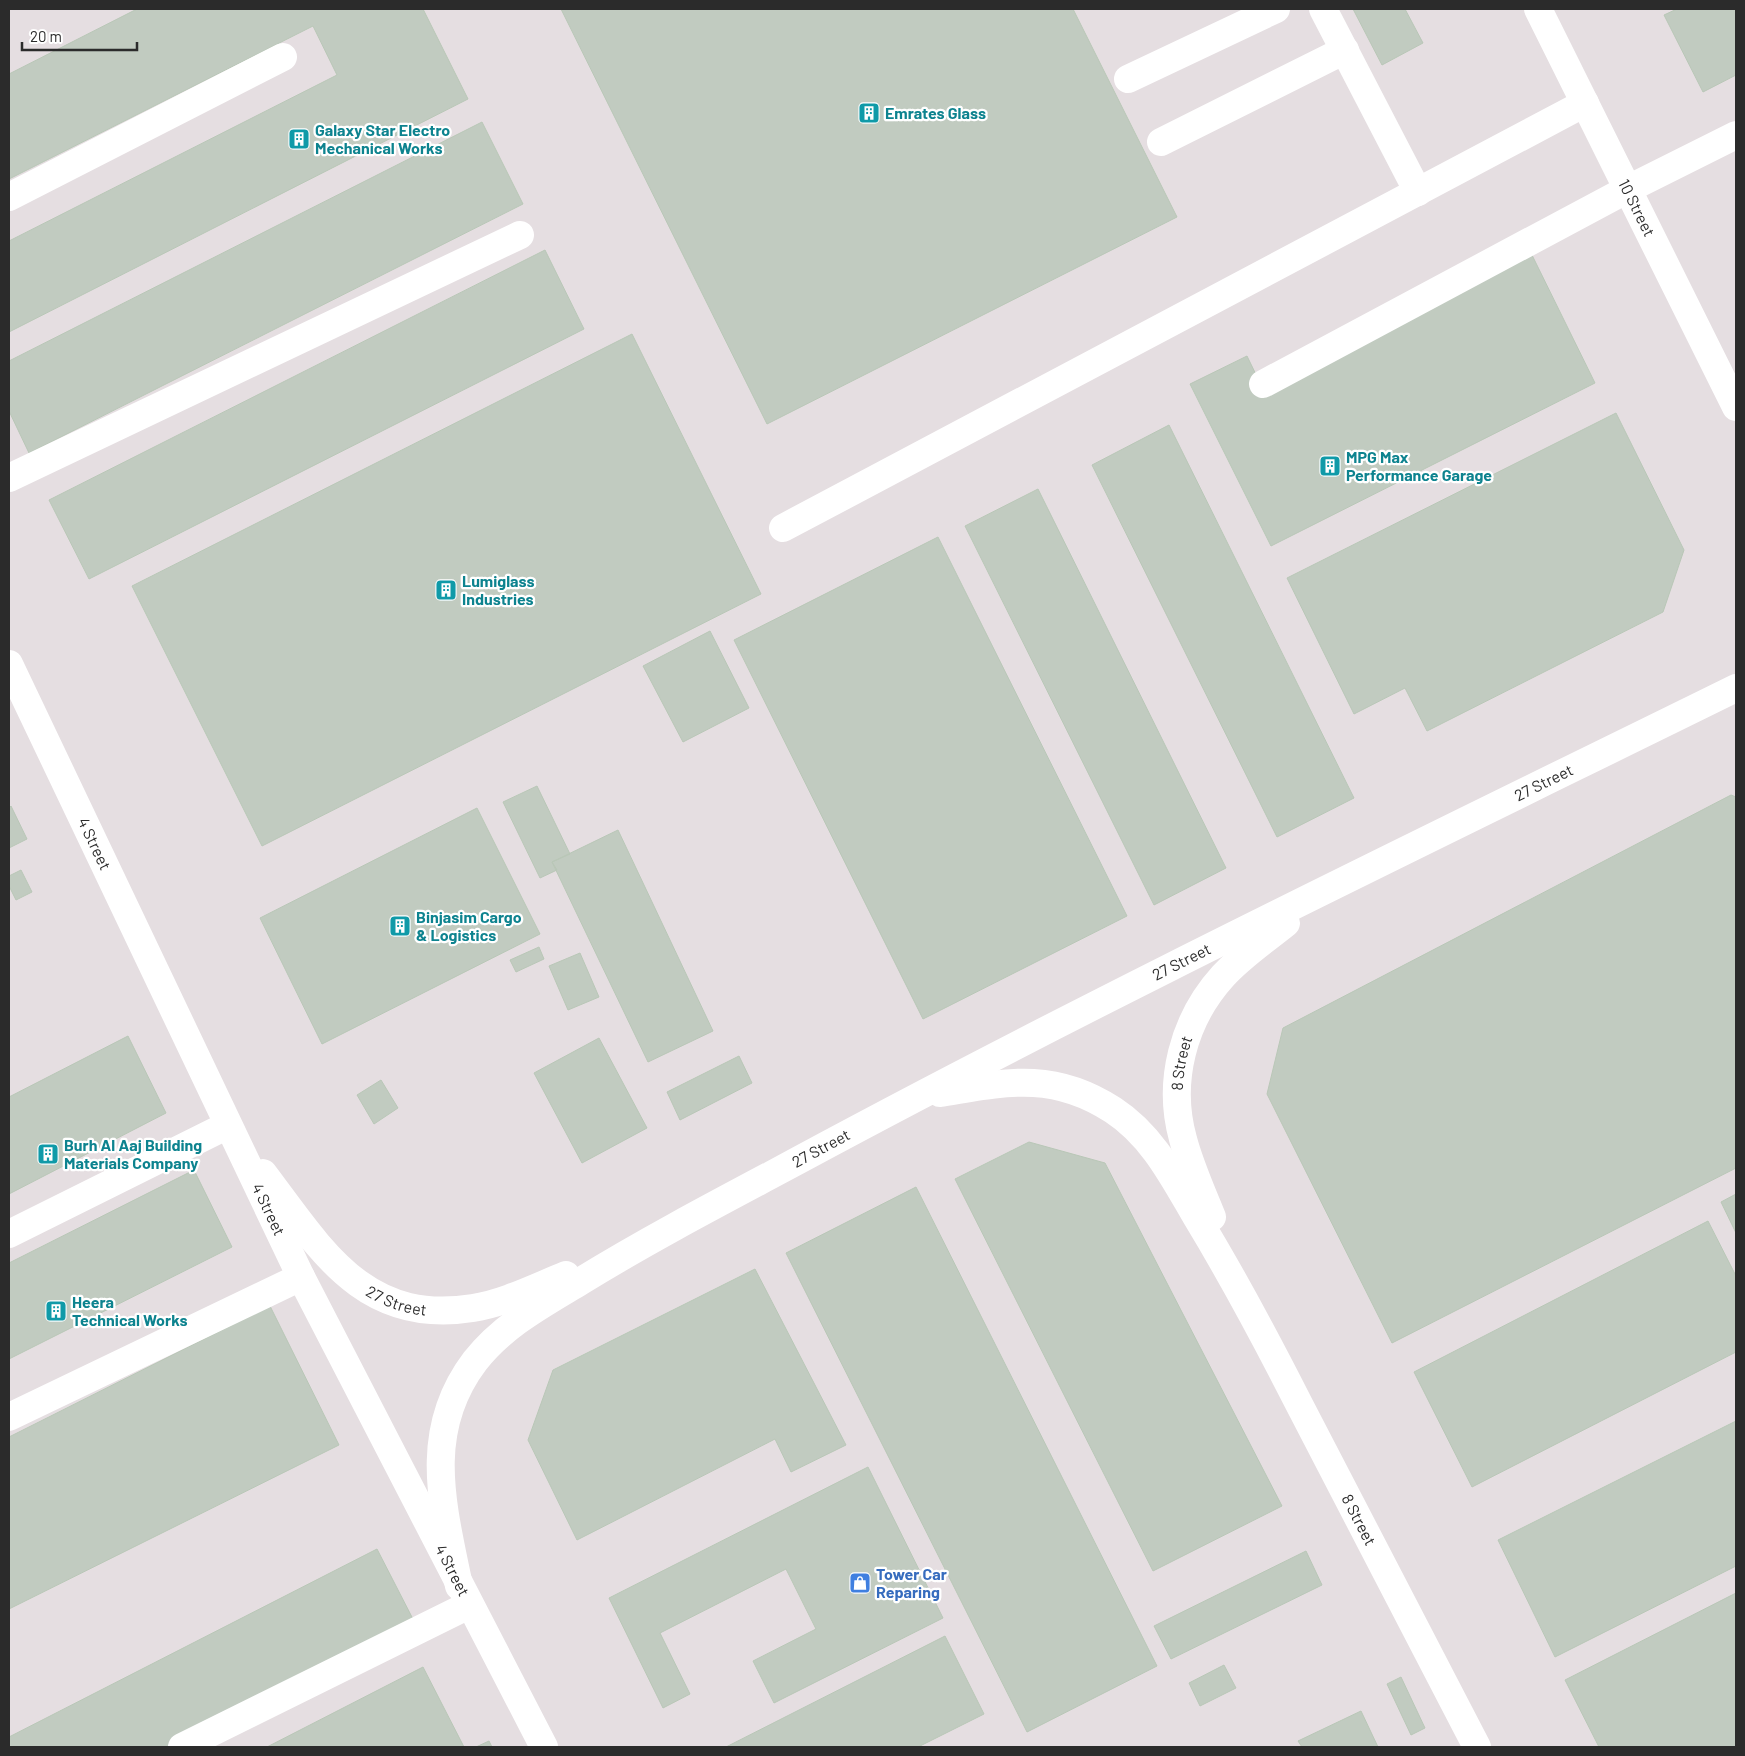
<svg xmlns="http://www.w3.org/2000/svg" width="1745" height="1756" font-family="Barlow,sans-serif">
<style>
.industrial{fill:#e5dee1}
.building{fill:#c1cbc0;stroke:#b9c7b7}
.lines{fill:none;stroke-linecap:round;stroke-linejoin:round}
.minor{stroke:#fff;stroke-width:28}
.labels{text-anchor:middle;stroke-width:4.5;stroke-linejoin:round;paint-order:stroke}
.culture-label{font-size:16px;font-weight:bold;fill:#0d838f;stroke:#fff;text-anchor:start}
.street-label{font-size:16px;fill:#2b2b2b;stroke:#fff}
.shop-label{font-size:16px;font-weight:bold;fill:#366cbe;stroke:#fff;text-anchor:start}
</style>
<rect width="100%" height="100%" fill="#e0ecde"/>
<path class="industrial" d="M 9,9 L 1736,9 L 1736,1747 L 9,1747 Z"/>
<path class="building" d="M 137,9 L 423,9 L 468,99 L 9,332 L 9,241 L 337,75 L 313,26 L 9,179 L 9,74 Z
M 561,9 L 1073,9 L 1177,217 L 767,424 Z
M 1353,9 L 1405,9 L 1423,43 L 1382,65 Z
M 1677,9 L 1736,9 L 1736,75 L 1703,92 L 1664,15 Z
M 482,122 L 523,204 L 29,453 L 9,411 L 9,361 Z
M 545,250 L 584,329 L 89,579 L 49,500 Z
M 1530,251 L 1595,383 L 1271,546 L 1190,384 L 1247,356 L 1262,387 Z
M 632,334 L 761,594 L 262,846 L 132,586 Z
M 1616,413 L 1684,550 L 1663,612 L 1427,731 L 1405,688 L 1354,714 L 1287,578 Z
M 1169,425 L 1354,798 L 1277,837 L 1092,465 Z
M 1038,489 L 1226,868 L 1154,905 L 965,526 Z
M 938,537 L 1127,916 L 923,1019 L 734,640 Z
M 710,631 L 749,708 L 683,742 L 643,666 Z
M 537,786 L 570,854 L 552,862 L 557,870 L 540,878 L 503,802 Z
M 1731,795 L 1736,797 L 1736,1168 L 1392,1343 L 1267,1094 L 1283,1028 Z
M 11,806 L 27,839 L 9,848 L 9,808 Z
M 477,808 L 540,934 L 322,1044 L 260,918 Z
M 618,830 L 713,1031 L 648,1062 L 552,862 Z
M 21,870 L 32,892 L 16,900 L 9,886 L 9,876 Z
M 539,947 L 544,959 L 516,972 L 510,960 Z
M 580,953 L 599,997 L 568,1010 L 549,966 Z
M 128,1036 L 166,1113 L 9,1194 L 9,1097 Z
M 599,1038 L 647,1128 L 582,1163 L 534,1073 Z
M 739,1056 L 752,1083 L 680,1120 L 667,1092 Z
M 381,1080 L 398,1108 L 374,1124 L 357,1095 Z
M 1029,1142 L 1105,1163 L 1282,1506 L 1153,1571 L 955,1179 Z
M 194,1170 L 232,1247 L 9,1359 L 9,1263 Z
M 916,1187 L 1157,1666 L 1027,1732 L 786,1253 Z
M 1736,1194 L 1736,1233 L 1721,1202 Z
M 1708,1221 L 1736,1276 L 1736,1352 L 1472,1487 L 1414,1372 Z
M 755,1269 L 846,1445 L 791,1472 L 775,1439 L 577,1540 L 528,1440 L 553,1370 Z
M 270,1306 L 339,1445 L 9,1609 L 9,1437 Z
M 1736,1421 L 1736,1566 L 1555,1657 L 1498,1540 Z
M 868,1467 L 943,1618 L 774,1703 L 753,1661 L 816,1629 L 786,1569 L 660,1633 L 690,1694 L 663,1708 L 609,1598 Z
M 377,1549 L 415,1623 L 172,1747 L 9,1747 L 9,1737 Z
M 1306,1551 L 1322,1585 L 1171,1659 L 1154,1626 Z
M 1736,1593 L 1736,1747 L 1599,1747 L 1565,1680 Z
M 945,1636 L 984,1714 L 918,1747 L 726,1747 Z
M 1224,1665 L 1236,1688 L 1200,1706 L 1189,1683 Z
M 423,1667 L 464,1747 L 267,1747 Z
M 1401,1677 L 1425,1728 L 1411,1735 L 1387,1684 Z
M 1361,1711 L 1378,1747 L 1302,1747 L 1298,1741 Z
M 489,1741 L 492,1747 L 476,1747 Z"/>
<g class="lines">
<g class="minor">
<path d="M 1323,9 L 1418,192"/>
<path id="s1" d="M 1538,9 L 1736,407"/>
<path d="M 1128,79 L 1276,9"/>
<path d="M 1161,142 L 1345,50"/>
<path d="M 9,197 L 283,57"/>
<path d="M 1263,384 L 1628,189 L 1736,135"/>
<path d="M 9,478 L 520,235"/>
<path d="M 783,528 L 1585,103"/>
<path id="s2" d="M 9,664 L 301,1277 L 544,1747"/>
<path id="s3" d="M 940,1093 C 1006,1082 1053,1071 1113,1110 C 1153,1136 1174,1179 1197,1218 C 1234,1279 1267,1341 1299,1404 C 1358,1518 1418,1633 1477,1747"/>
<path id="s4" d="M 263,1173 C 320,1248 363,1326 473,1308 C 505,1303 536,1287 566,1275"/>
<path id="s5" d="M 1212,1217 C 1202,1192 1190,1166 1183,1139 C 1167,1082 1183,1020 1223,976 C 1241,956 1265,940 1286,923"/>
<path d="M 9,1234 L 228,1125"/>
<path d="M 9,1417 L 301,1277"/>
<path id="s6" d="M 459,1586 C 443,1507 421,1432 475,1361 C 503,1325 543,1304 581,1281 C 643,1243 707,1209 771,1175 C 1088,1003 1413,847 1736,688"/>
<path d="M 182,1747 L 469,1605"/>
</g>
</g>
<defs>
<g id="building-square" transform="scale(1.125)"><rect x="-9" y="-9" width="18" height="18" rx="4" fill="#0f9aa8" stroke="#fff"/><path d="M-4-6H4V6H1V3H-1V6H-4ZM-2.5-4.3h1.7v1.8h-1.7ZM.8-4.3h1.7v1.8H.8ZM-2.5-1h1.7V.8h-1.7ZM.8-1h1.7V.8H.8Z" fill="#fff"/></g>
<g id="shop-square" transform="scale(1.125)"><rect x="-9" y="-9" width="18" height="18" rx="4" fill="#3f7fe0" stroke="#fff"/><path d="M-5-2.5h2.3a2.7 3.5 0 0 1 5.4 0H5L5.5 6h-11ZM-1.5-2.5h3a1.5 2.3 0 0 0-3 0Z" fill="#fff"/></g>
</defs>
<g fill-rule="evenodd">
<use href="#building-square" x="869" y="113"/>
<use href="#building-square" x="299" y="139"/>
<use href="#building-square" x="1330" y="466"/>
<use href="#building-square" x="446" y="590"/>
<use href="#building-square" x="400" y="926"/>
<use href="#building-square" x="48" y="1154"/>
<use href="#building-square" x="56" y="1311"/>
<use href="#shop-square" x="860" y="1583"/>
</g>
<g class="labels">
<g class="culture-label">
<text x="885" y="119">Emrates Glass</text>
<text x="315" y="136">Galaxy Star Electro<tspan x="315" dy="18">Mechanical Works</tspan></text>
<text x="1346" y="463">MPG Max<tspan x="1346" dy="18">Performance Garage</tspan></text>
<text x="462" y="587">Lumiglass<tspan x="462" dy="18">Industries</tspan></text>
<text x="416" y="923">Binjasim Cargo<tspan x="416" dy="18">&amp; Logistics</tspan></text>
<text x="64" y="1151">Burh Al Aaj Building<tspan x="64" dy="18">Materials Company</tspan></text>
<text x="72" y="1308">Heera<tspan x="72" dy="18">Technical Works</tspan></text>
</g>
<g class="street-label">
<text dy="6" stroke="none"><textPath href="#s1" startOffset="222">10 Street</textPath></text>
<text dy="6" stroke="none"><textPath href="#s6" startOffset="1452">27 Street</textPath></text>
<text dy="6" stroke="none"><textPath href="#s2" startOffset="199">4 Street</textPath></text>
<text dy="6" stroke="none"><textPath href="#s6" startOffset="1048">27 Street</textPath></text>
<text dy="6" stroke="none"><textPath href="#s5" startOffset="160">8 Street</textPath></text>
<text dy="6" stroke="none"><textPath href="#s6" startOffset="642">27 Street</textPath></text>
<text dy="6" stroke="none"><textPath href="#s2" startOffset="604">4 Street</textPath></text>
<text dy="6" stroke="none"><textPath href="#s4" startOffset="189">27 Street</textPath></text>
<text dy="6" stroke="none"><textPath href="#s3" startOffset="660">8 Street</textPath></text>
<text dy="6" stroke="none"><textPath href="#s2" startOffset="1009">4 Street</textPath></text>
</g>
<g class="shop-label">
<text x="876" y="1580">Tower Car<tspan x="876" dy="18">Reparing</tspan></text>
</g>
</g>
<rect width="1745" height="1756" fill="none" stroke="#2b2b2b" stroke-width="20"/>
<path d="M22 42v8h115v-8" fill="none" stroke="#2b2b2b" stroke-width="2.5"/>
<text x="30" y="42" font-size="15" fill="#2b2b2b" stroke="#ffffff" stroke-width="4" paint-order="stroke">20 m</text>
</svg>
